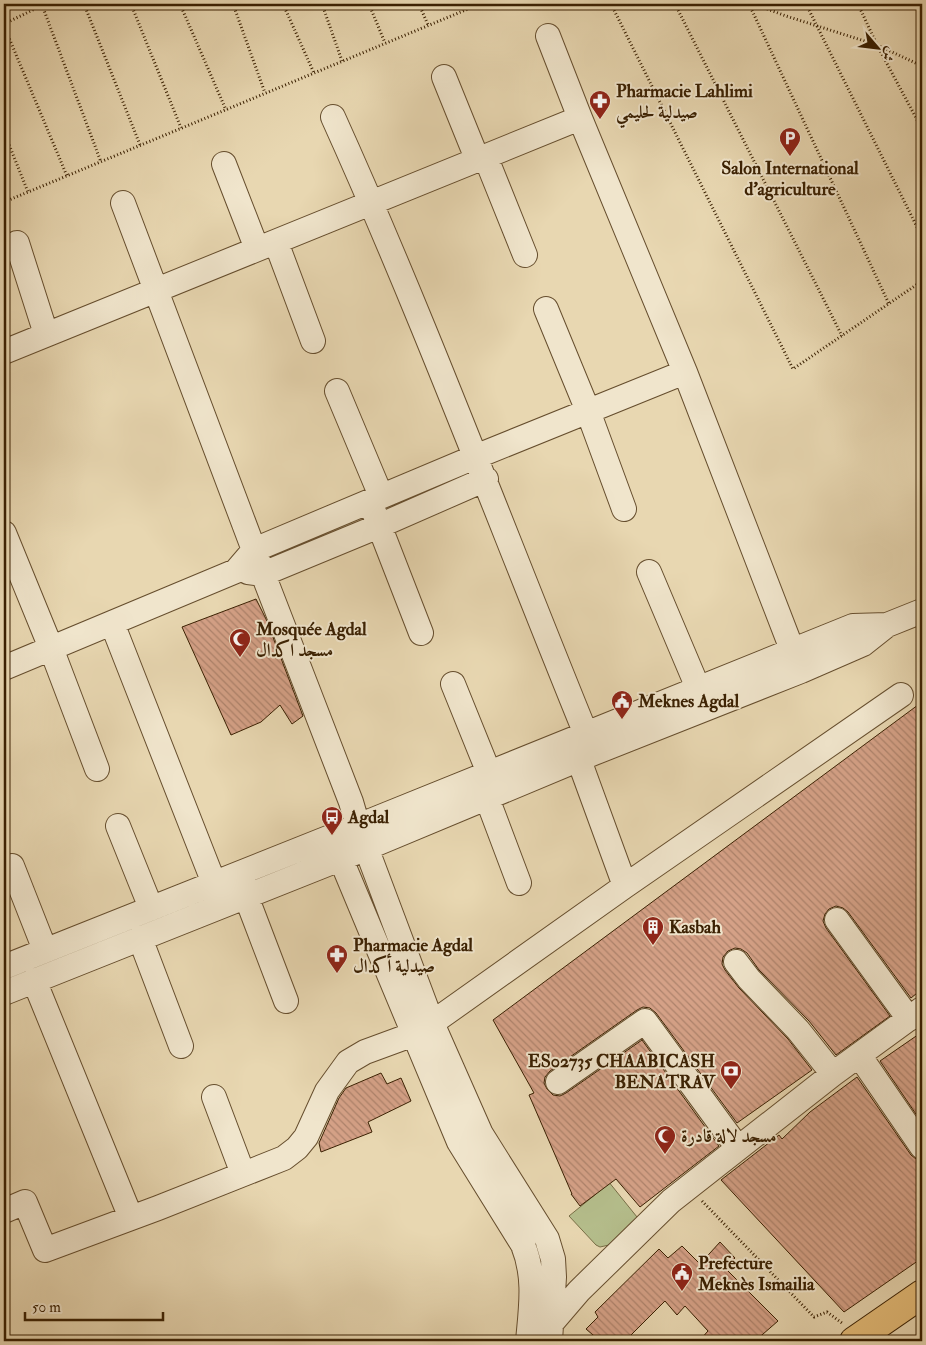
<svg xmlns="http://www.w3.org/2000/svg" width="926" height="1345" font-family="'IM FELL Double Pica',Amiri,serif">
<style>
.green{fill:#b5be8c;stroke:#786f47}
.building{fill:url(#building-back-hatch);stroke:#3a2002}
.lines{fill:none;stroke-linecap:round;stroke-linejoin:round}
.minor-casing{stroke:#664e2e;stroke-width:26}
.major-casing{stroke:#3a2002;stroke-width:30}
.path{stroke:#3a2002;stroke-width:3;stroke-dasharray:1 2.5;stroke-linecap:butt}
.minor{stroke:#f0e5cc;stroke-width:24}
.major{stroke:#e4bc78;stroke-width:28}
.labels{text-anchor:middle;stroke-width:4;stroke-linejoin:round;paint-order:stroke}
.poi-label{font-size:18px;font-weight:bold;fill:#3a2002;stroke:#f0e5cc;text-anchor:start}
</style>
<defs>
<pattern id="building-back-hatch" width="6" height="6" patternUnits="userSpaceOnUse" patternTransform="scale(1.25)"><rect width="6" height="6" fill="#d5a187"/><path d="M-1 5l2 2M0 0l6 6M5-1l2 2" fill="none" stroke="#ae836c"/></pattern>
</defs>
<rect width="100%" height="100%" fill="#e8d7b1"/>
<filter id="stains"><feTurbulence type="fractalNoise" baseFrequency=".004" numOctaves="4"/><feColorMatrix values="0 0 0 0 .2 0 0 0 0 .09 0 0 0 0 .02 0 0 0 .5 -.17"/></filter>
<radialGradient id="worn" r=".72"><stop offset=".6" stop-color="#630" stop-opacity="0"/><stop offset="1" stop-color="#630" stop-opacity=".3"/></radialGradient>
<path class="green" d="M 600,1171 L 637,1217 L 609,1245 L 600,1247 L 596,1245 L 569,1216 L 596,1194 Z"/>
<path class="building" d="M 256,599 L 266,619 L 303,716 L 292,724 L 280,705 L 261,722 L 231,735 L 182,627 Z
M 922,702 L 922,989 L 911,998 L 848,912 L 843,908 L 836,906 L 829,909 L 825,914 L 823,921 L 826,928 L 890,1016 L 836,1055 L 809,1021 L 759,970 L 747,953 L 741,949 L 735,948 L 728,951 L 723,957 L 722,964 L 725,970 L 739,988 L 788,1039 L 812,1070 L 737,1123 L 656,1013 L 650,1008 L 643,1007 L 637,1010 L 550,1071 L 545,1077 L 544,1083 L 547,1089 L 553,1095 L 560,1096 L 566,1093 L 642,1040 L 719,1146 L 640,1207 L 616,1179 L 580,1206 L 571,1194 L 572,1194 L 529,1095 L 534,1093 L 493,1020 Z
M 922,1032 L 922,1123 L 880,1061 Z
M 381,1073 L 387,1084 L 401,1078 L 411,1101 L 368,1122 L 372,1132 L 321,1152 L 319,1143 L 339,1098 L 346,1088 Z
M 857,1077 L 911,1155 L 916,1159 L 922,1161 L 922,1258 L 844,1312 L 721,1180 L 779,1135 L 782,1139 L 810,1112 Z
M 720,1242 L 735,1258 L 725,1268 L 778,1321 L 755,1341 L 699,1341 L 708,1331 L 685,1306 L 677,1315 L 665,1301 L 625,1341 L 600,1341 L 586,1329 L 598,1317 L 595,1312 L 659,1249 L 668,1258 L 682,1246 L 700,1264 Z"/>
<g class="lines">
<g class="minor-casing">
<path id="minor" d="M 548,36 L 580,118 L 685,372 L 798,665
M 444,77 L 478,161
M 333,117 C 427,325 506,539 592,749
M 486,158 L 525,255
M 224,164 L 257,249
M 123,203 L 263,574 L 351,802 L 358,826 L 432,1023 L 481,1134 L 547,1239 L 553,1259 L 554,1277 L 550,1341
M 276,242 L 313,341
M 17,243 L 46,334
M 546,309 L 588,411 L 624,509
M 4,352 L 580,118
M 337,391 L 381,496
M 374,512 L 421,633
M 4,533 L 51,648 L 97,769
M 248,572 L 263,574 L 379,526 L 486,479
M 649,572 L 698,688
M 112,623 L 219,896
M 4,668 L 236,571 L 254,550 L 475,457 L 685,372
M 453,684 L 489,773
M 579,760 L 625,886
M 487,798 L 519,883
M 118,826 L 151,908
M 335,845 L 459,1142 L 523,1245 C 536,1277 531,1308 528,1341
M 12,866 L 45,950
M 246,896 L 286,1001
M 837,920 L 909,1019
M 140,938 L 181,1046
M 736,962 L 749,979 L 798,1030 L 833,1074
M 4,967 L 358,826 L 853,626 L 887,625 L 922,611
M 34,980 L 131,1218
M 4,993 L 340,859 L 594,753 L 801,671 L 863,644 L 887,625
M 859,1055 L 922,1147
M 558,1082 L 645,1021 L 738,1148
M 214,1097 L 243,1174
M 4,1211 L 25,1202 L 45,1250 L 158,1208 L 284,1158 L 297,1148 L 306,1137 L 327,1091 L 348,1062 L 365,1052 L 414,1034 L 432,1023 L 625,886 L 901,695
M 549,1326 L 579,1291 L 671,1201 L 833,1074 L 922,1009"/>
</g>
<g class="major-casing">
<path id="major" d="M 854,1341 L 922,1294"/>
</g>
<path class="path" d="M 84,4 L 140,145
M 131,4 L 181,128
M 180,4 L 226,110
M 233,4 L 265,93
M 283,4 L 314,73
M 322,4 L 342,61
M 369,4 L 385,43
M 419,4 L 428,25
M 461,4 L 464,10
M 611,4 L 793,369 L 922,281
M 675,4 L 842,336
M 749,4 L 889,304
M 754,4 L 786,16 L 877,45 L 922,66
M 806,4 L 922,237
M 858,4 L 877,45 L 922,129
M 42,5 L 101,162
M 4,24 L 45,4
M 4,26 L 67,176
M 4,132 L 28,192
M 4,202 L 480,4
M 702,1201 L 814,1317 L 827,1312 L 842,1323"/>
<use href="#minor" class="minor"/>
<use href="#major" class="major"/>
</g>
<defs>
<g id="pharmacy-pin" transform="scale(1.125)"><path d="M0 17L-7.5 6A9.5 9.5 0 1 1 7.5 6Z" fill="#8f2418" stroke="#f0e5cc"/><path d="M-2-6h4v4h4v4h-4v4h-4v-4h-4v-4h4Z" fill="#fff"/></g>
<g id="parking-pin" transform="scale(1.125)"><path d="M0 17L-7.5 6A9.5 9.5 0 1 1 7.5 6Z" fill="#8f2418" stroke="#f0e5cc"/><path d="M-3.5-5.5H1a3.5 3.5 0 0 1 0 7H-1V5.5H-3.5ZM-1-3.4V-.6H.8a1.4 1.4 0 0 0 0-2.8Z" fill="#fff"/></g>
<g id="mosque-pin" transform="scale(1.125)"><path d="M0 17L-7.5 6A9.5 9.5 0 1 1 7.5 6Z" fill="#8f2418" stroke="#f0e5cc"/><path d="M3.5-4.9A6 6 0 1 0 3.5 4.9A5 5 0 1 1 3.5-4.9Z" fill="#fff"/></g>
<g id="civic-pin" transform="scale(1.125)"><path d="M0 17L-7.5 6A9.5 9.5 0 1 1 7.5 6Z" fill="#8f2418" stroke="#f0e5cc"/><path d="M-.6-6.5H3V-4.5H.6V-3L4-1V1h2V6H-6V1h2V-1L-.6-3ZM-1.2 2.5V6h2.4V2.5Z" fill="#fff"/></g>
<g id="bus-pin" transform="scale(1.125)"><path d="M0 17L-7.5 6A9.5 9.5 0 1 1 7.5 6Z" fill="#8f2418" stroke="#f0e5cc"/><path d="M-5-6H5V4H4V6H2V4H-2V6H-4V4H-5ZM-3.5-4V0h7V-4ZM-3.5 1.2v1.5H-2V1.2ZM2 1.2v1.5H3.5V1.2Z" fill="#fff"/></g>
<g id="building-pin" transform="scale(1.125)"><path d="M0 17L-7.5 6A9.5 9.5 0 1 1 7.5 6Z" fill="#8f2418" stroke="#f0e5cc"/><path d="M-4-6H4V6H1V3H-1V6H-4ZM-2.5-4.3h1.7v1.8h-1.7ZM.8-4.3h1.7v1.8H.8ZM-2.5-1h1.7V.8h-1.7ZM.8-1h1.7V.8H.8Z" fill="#fff"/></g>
<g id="bank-pin" transform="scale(1.125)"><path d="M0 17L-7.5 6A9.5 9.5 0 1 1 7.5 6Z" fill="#8f2418" stroke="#f0e5cc"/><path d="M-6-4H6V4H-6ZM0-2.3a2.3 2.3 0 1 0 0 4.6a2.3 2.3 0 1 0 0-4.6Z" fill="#fff"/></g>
</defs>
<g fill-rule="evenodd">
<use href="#pharmacy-pin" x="600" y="101"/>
<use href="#parking-pin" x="790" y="138"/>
<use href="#mosque-pin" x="240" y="639"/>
<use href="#civic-pin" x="622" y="701"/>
<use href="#bus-pin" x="332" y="817"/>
<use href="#building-pin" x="653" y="927"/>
<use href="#pharmacy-pin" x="337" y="955"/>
<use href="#bank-pin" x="731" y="1071"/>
<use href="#mosque-pin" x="665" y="1136"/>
<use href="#civic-pin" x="682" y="1273"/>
</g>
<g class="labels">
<g class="poi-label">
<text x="616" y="97">Pharmacie Lahlimi<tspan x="616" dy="21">صيدلية لحليمي</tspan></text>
<text x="790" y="174" text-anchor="middle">Salon International<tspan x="790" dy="21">d'agriculture</tspan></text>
<text x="256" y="635">Mosquée Agdal<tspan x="256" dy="21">مسجد اكدال</tspan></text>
<text x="638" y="707">Meknes Agdal</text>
<text x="348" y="823">Agdal</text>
<text x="669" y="933">Kasbah</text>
<text x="353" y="951">Pharmacie Agdal<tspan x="353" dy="21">صيدلية أكدال</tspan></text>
<text x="715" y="1067" text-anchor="end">ES02735 CHAABICASH<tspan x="715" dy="21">BENATRAV</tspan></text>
<text x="681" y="1142">مسجد لالة قادرة</text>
<text x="698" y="1269">Prefecture<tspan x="698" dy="21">Meknès Ismailia</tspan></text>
</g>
</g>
<rect width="926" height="1345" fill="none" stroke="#e8d7b1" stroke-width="20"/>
<rect x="5" y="5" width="916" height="1335" fill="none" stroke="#3a2002" stroke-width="2.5"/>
<rect x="10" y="10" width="906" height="1325" fill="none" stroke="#3a2002"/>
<g transform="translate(878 48) rotate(118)" stroke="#f0e5cc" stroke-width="4" paint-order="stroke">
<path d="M0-4L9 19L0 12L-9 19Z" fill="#3a2002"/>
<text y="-8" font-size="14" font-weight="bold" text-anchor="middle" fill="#3a2002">ش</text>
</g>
<path d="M25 1312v8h138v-8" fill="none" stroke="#3a2002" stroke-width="2.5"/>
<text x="32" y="1312" font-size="15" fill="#3a2002" stroke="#f0e5cc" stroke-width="4" paint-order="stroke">50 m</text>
<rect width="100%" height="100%" filter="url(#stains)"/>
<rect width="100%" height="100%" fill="url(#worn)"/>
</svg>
